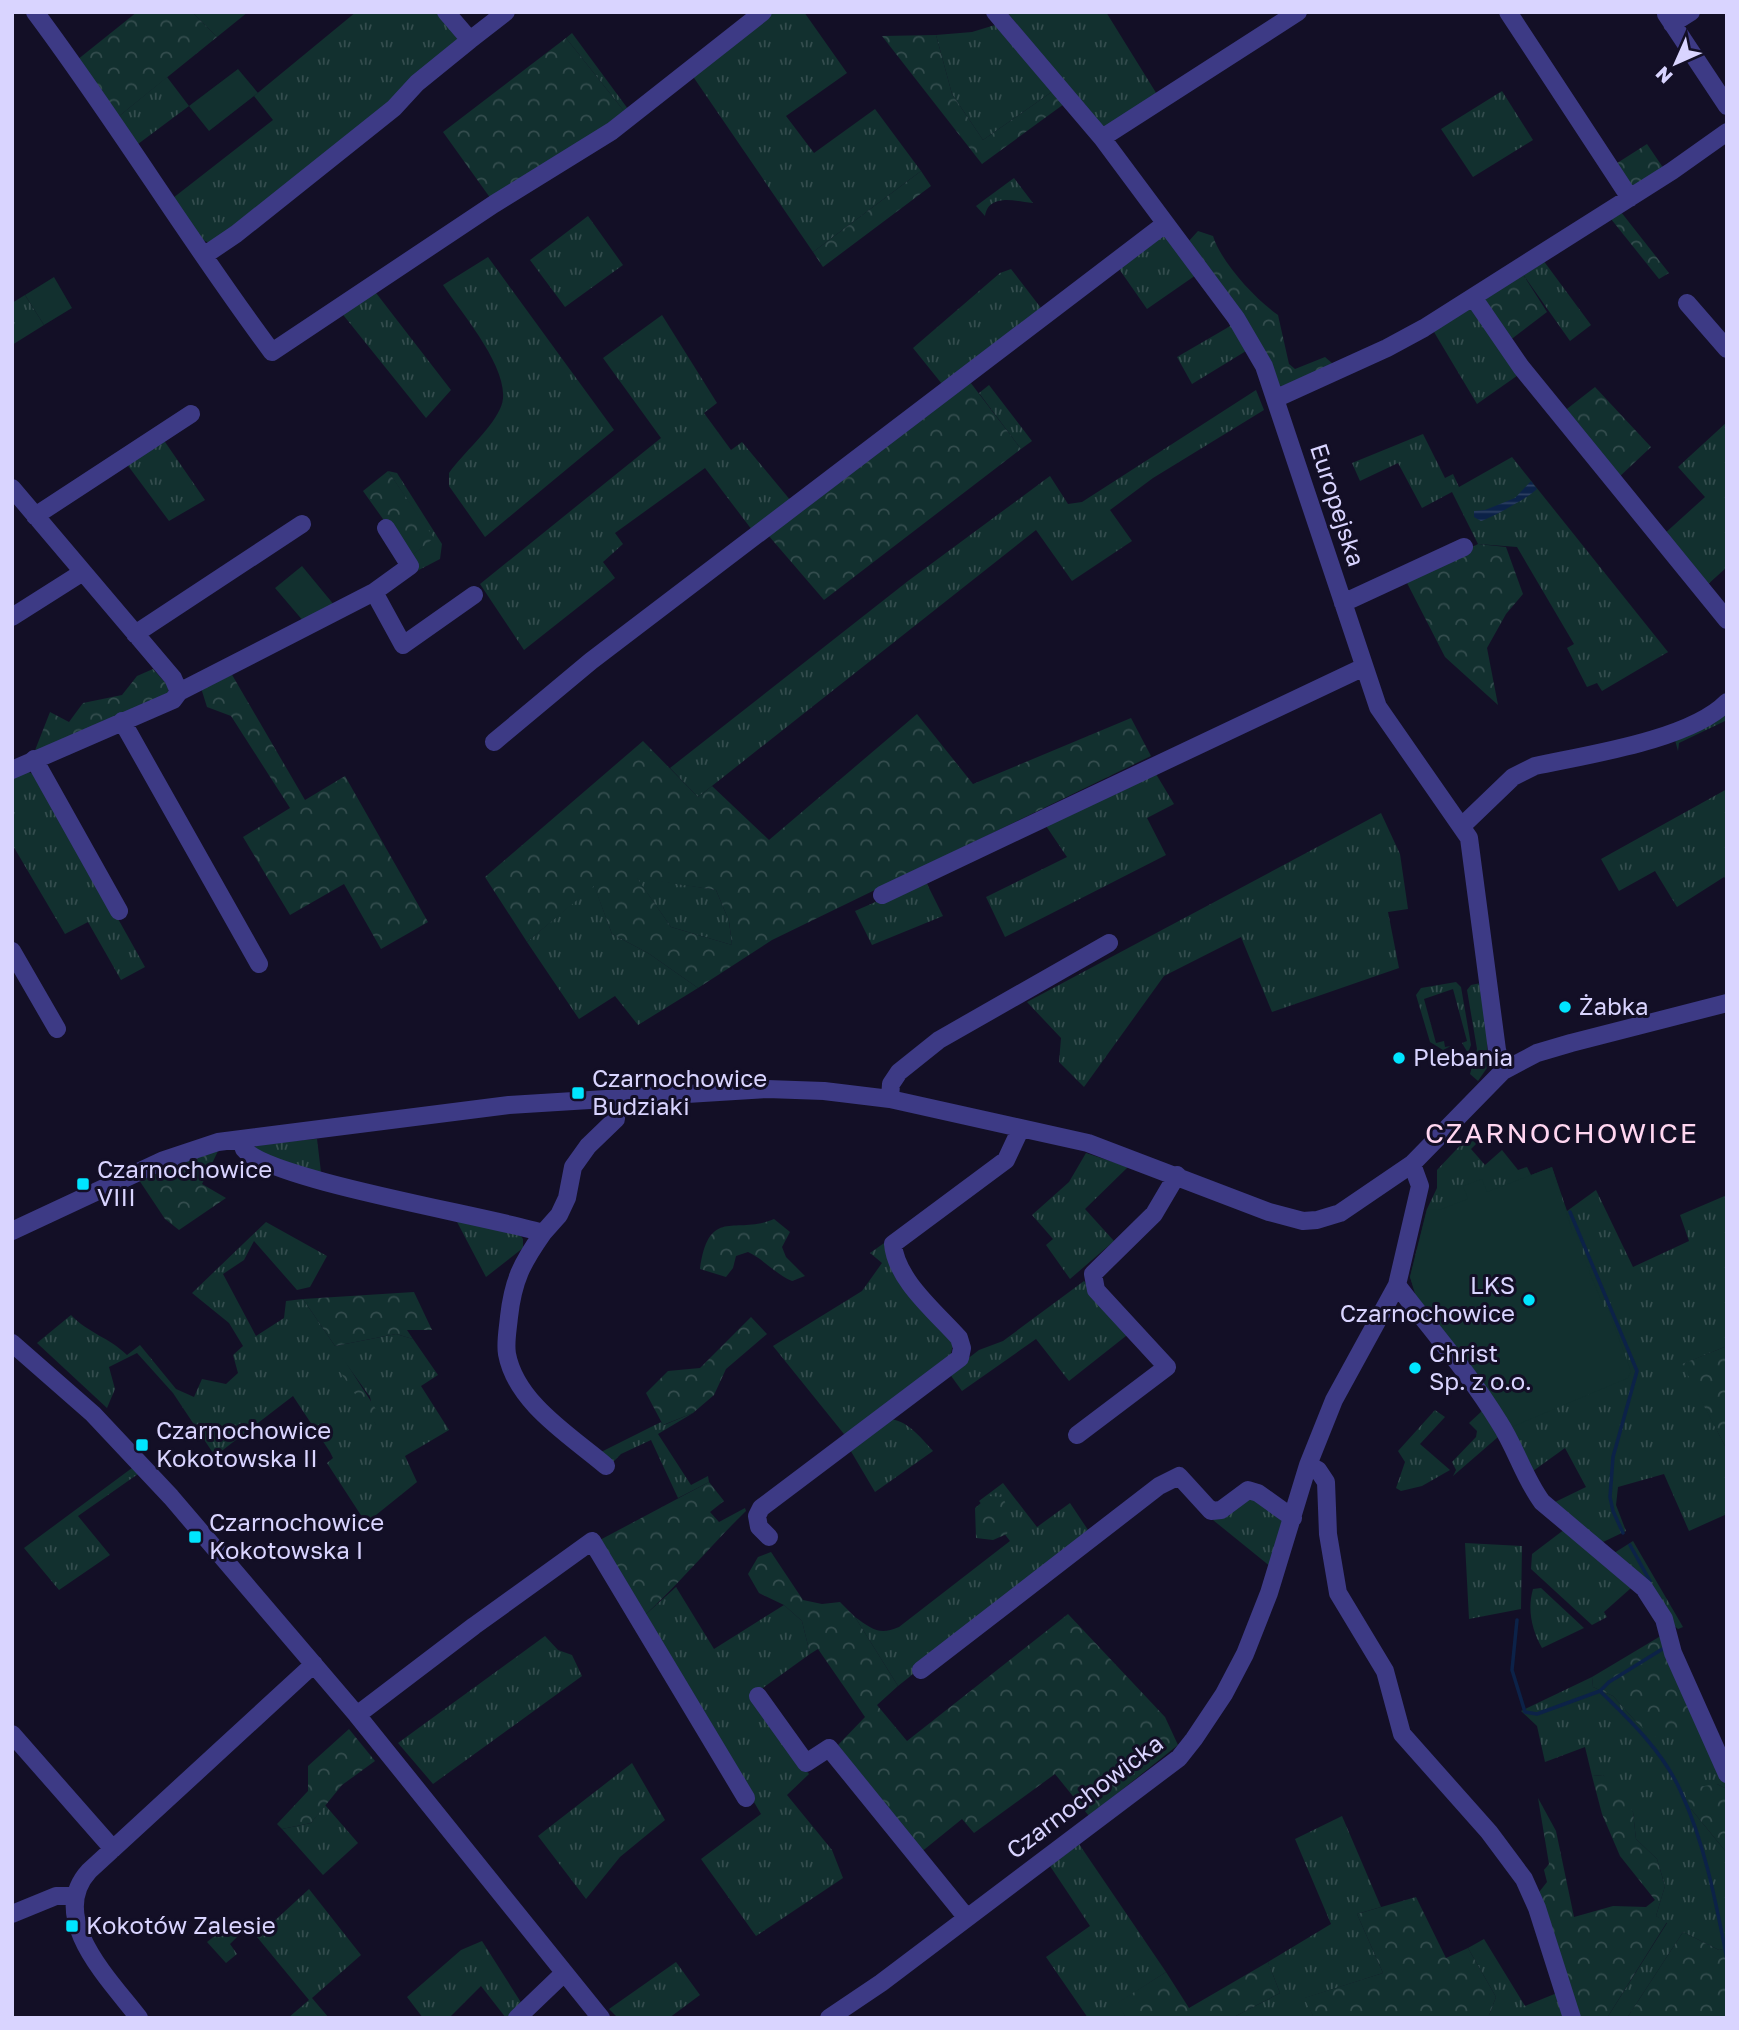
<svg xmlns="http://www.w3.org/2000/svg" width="1739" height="2030" font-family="'Golos Text',sans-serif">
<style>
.grass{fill:url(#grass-tufts);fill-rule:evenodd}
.forest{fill:url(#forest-crowns);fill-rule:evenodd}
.garden{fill:#12302f}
.water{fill:url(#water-rules)}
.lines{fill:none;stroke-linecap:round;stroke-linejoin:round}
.stream{stroke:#0c2248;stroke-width:3.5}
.minor{stroke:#3d3a85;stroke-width:18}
.poi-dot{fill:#00e5ff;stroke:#130f26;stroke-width:2.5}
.labels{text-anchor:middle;stroke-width:6;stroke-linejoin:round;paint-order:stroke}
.street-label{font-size:24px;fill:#d9d4ff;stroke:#130f26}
.poi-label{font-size:24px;fill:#d9d4ff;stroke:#130f26;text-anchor:start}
.quarter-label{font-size:28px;letter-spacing:2px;fill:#ffd6f0;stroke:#130f26}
</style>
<defs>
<pattern id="grass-tufts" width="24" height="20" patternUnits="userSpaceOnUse" patternTransform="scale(1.75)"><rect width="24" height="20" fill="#12302f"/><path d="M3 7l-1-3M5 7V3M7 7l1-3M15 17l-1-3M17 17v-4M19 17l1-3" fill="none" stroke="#344d4e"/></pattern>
<pattern id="forest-crowns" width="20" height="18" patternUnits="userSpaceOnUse" patternTransform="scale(1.75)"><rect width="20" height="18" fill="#12302f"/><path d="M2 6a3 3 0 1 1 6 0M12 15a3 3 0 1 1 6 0" fill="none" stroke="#344d4e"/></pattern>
<pattern id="water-rules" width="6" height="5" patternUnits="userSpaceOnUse" patternTransform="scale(1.75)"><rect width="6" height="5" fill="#0c2248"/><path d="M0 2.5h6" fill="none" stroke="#2f4163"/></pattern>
</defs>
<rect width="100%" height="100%" fill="#130f26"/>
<path class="grass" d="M 192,12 L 248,12 L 217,37 Z
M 356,12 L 437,12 L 461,38 L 395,101 L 212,244 L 200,239 L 173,198 L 273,120 L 254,96 Z
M 770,12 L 804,12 L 847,73 L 786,116 L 814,153 L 875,109 L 921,171 L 813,252 L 692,75 Z
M 1007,12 L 1106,12 L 1158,96 L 1104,130 Z
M 995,25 L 1053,91 L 983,140 L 952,94 L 936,35 L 972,32 Z
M 572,33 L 628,109 L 624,111 L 566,38 Z
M 167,77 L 189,106 L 138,144 L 118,117 Z
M 1502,91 L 1533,140 L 1473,177 L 1441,129 Z
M 1014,178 L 1033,203 C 1015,201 989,193 985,216 L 976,206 Z
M 588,216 L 623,265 L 565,307 L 530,260 Z
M 1158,235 L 1167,238 L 1196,275 L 1147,309 L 1117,266 Z
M 488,257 L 614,430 L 485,537 L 449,486 L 449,473 C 464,452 489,432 500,409 C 517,376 461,313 443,285 Z
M 1543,260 L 1591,325 L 1570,341 L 1522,273 Z
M 1011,269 L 1041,308 L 942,384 L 913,348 L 1000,273 Z
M 373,289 L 451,390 L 426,418 L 340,311 Z
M 25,295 L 44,325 L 12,345 L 12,303 Z
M 1469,305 L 1521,373 L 1477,404 L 1434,332 Z
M 662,315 L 717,403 L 704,413 L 731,450 L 742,442 L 791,501 L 752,530 L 705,468 L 615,533 L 623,544 L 603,562 L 615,578 L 524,650 L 480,584 L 661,438 L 603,358 Z
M 1232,325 L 1246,351 L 1192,384 L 1177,357 Z
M 989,385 L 1032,441 L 1021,449 L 979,393 Z
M 1256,390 L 1264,410 L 1153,478 L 1110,510 L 1132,541 L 1072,581 L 1036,530 L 698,797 L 670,768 L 908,581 L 1050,476 L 1068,504 L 1082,502 Z
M 1727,422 L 1727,567 L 1706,586 L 1663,535 L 1705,497 L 1678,467 Z
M 1423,434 L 1445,478 L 1453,474 L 1459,487 L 1512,457 L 1668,652 L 1602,691 L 1597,683 L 1587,687 L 1567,648 L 1574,644 L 1517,547 L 1478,544 L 1452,492 L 1422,508 L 1398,463 L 1360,481 L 1352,463 Z
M 163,439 L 205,500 L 169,521 L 126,463 Z
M 388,471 L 397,473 L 442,544 L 440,559 L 415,572 L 410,557 L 433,538 Z
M 1727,709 L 1727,720 L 1679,743 L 1678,751 L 1675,740 Z
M 1153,769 L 1174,804 L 1147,818 L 1166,855 L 1005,937 L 986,897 L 1067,857 L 1044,823 Z
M 24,770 L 38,776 L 145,967 L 121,980 L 88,922 L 65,934 L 12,844 L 12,777 Z
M 1727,789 L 1727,880 L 1724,877 L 1677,907 L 1655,871 L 1619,891 L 1601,859 Z
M 1381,813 L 1400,854 L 1408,909 L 1388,912 L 1399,968 L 1272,1012 L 1241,937 L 1164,976 L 1084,1087 L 1059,1062 L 1061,1038 L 1027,1002 Z
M 636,877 L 716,890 L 729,921 L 732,945 L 671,927 Z
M 925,880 L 943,916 L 872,945 L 855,911 Z
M 594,885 L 612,934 L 648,953 L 698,988 L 638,1025 L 615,996 L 579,1019 L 527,942 Z
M 1456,982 L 1461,987 L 1471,1045 L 1468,1053 L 1462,1043 L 1467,1041 L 1453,989 L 1424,999 L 1436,1043 L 1444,1041 L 1445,1047 L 1451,1046 L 1443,1050 L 1430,1042 L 1416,995 L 1421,988 Z
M 1481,983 L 1489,1031 L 1487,1045 L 1489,1065 L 1478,1081 L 1470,1074 L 1477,1049 L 1467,990 L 1471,985 Z
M 1469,1136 L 1476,1144 L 1471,1149 L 1485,1165 L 1502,1150 L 1518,1170 L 1527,1167 L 1531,1175 L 1552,1167 L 1567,1211 L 1596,1190 L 1633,1267 L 1689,1241 L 1680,1215 L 1727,1195 L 1727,1346 L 1683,1364 L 1727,1450 L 1727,1514 L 1689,1531 L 1664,1474 L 1618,1487 L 1616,1505 L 1626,1531 L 1601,1543 L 1553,1503 L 1586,1487 L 1565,1448 L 1533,1471 L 1412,1297 L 1416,1295 L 1410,1277 L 1427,1209 L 1437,1188 L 1437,1170 Z
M 317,1139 L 321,1172 L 281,1164 L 256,1150 L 255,1144 Z
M 1086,1153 L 1128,1167 L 1085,1209 L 1114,1241 L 1070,1279 L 1046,1245 L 1053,1239 L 1032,1215 L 1069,1182 Z
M 456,1220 L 516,1229 L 523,1239 L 523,1248 L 486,1277 Z
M 266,1222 L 327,1256 L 310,1287 L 297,1290 L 254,1241 L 244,1260 L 223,1274 L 256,1336 L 284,1318 L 286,1301 L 303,1299 L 335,1346 L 396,1334 L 413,1339 L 438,1375 L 421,1386 L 449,1430 L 405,1456 L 417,1482 L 366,1523 L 327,1463 L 333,1458 L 330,1452 L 293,1396 L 215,1456 L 173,1393 L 137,1353 L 109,1367 L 115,1389 L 107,1408 L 37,1343 L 71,1315 C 88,1333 110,1338 127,1355 L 140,1345 L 176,1389 L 194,1397 L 202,1379 L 226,1384 L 238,1373 L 233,1355 L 243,1346 L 229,1323 L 192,1293 ZM 342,1358 L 370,1397 L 376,1425 Z
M 887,1241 C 884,1278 923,1308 946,1334 L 953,1344 L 950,1358 L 848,1439 L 773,1346 L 862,1291 L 882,1263 L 870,1253 Z
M 1084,1281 L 1131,1332 L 1069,1381 L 1036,1339 L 962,1391 L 949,1373 L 979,1350 L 1003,1341 Z
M 1435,1410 L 1445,1417 L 1420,1444 L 1450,1470 L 1422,1486 L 1401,1491 L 1396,1488 L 1405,1462 L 1398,1451 Z
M 1482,1411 L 1498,1437 L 1453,1476 L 1456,1470 L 1452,1462 L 1476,1437 L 1477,1431 L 1469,1423 Z
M 693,1413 L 658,1434 L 691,1485 L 708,1476 L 709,1482 L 678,1498 L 651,1440 L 621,1454 L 610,1465 L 597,1454 L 661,1422 L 664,1425 Z
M 887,1419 C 907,1419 920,1437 933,1451 L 875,1492 L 849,1448 Z
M 132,1468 L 138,1474 L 78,1516 L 110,1555 L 59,1590 L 24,1548 Z
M 1003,1483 L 1037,1527 L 1070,1503 L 1090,1533 L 898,1686 L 855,1617 C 872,1629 879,1636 899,1627 L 1010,1541 L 979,1501 Z
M 1248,1495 L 1285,1521 L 1271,1567 L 1213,1520 Z
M 1565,1529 L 1631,1588 L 1604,1612 L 1607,1617 L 1592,1625 L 1531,1569 L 1532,1554 Z
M 1633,1541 L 1683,1627 L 1678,1629 L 1672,1624 L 1611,1555 Z
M 1465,1543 L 1522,1546 L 1521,1609 L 1469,1619 Z
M 676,1587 L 714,1649 L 784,1605 L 802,1621 L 810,1654 L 750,1697 L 809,1774 L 787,1795 L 832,1850 L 843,1878 L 756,1936 L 701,1859 L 761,1814 L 644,1616 Z
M 1541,1588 L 1584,1628 L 1542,1648 C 1532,1630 1527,1610 1533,1589 Z
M 545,1636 L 558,1650 L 572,1655 L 582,1676 L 433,1784 L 398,1743 Z
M 1592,1677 L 1593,1687 L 1613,1696 L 1638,1724 L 1703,1731 L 1727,1781 L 1727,1789 L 1717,1784 L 1691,1809 L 1727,1853 L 1727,1948 L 1719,1950 L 1683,1932 L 1627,2018 L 1607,2018 L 1667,1923 L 1656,1916 L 1665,1886 L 1657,1859 L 1636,1839 L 1633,1812 L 1603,1775 L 1592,1776 L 1585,1747 L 1545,1762 L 1537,1726 L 1521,1711 Z
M 632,1763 L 665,1820 L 620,1857 L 586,1899 L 538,1836 Z
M 325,1805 L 358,1843 L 323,1875 L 282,1829 L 311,1823 Z
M 1342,1816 L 1381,1907 L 1357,1914 L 1383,1973 L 1305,1998 L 1314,2018 L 1232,2018 L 1280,1993 L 1268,1962 L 1331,1924 L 1295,1839 Z
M 1079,1844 L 1166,1972 L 1118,2003 L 1126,2018 L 1088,2018 L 1046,1957 L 1090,1926 L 1050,1866 Z
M 309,1889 L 361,1955 L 312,1998 L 329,2018 L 288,2018 L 309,2000 L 257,1937 Z
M 235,1920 L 244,1930 L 230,1944 L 237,1954 L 226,1963 L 207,1942 Z
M 1484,1939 L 1525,2006 L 1557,1993 L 1569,2018 L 1488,2018 L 1496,1997 L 1468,1948 Z
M 482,1941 L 522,2004 L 506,2018 L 481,1986 L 449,2018 L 423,2018 L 407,1997 L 461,1950 Z
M 676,1962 L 700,1995 L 669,2018 L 618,2018 L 609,2009 Z"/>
<path class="forest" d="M 137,12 L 192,12 L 217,37 L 118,117 L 77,60 Z
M 936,35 L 952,94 L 983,140 L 1053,91 L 1064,104 L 982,164 L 882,36 Z
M 566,38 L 624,111 L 598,131 L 491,199 L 443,132 Z
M 1647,144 L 1664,169 L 1631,190 L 1614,165 Z
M 921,171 L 931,186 L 823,267 L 813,252 Z
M 1621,212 L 1669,273 L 1659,279 L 1611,219 Z
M 1198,231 L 1213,236 C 1221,262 1255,299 1278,315 L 1289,364 L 1295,369 L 1325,357 L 1333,364 L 1283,387 L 1279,385 L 1188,242 Z
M 1522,273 L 1547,312 L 1509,341 L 1485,305 L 1485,297 Z
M 967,378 L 1021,449 L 824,600 L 768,535 Z
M 1595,387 L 1651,447 L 1617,479 L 1563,412 Z
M 388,471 L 434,538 L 410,557 L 363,491 Z
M 1478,544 L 1506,547 L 1523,594 L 1506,614 L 1487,648 L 1498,705 L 1445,657 L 1406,581 Z
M 153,669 L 169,687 L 167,696 L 32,758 L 50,712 L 69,722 L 83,703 L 122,695 L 137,676 Z
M 231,673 L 305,800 L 345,776 L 428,922 L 381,949 L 344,884 L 290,915 L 243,837 L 290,808 L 231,716 L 207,707 L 201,688 Z
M 917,714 L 973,784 L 1131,718 L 1151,756 L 772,940 L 698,988 L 648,953 L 612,934 L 594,886 L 527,942 L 485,877 L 643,741 L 698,797 L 712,786 L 769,840 ZM 637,878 L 716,890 L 729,921 L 732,945 L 671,927 Z
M 218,1151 L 202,1184 L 226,1198 L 179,1230 L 165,1219 L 139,1180 L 153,1171 Z
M 774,1219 L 790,1232 L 782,1247 L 786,1257 L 805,1276 L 792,1281 C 775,1274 765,1260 748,1252 L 736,1256 L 733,1268 L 726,1277 L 700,1269 C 709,1205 736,1236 774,1219 Z
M 414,1292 L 432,1330 L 407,1330 L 413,1339 L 396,1334 L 335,1346 L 303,1299 Z
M 751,1317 L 767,1334 L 726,1369 L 714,1395 L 693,1413 L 663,1425 L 646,1393 L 668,1371 L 700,1368 Z
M 1727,1346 L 1727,1450 L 1682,1364 Z
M 343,1358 L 383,1420 L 376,1425 L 334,1363 Z
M 709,1482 L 724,1501 L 710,1512 L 719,1522 L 745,1508 L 746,1511 C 711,1545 680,1583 644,1616 L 598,1541 Z
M 989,1496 L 1003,1497 L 1011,1517 L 1007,1534 L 993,1540 L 976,1538 L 975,1508 Z
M 771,1552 L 803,1600 L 822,1604 L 840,1602 L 855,1617 L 898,1686 L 877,1705 L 907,1741 L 1068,1614 L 1165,1717 L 1178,1745 L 1089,1816 L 1055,1774 L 974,1833 L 962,1819 L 920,1853 L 838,1745 L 865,1717 L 818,1649 L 810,1654 L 802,1621 L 784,1605 L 759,1593 L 748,1574 L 758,1557 Z
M 1664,1634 L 1703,1731 L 1680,1738 L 1656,1737 L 1638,1724 L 1613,1696 L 1593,1687 L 1592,1677 Z
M 349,1729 L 375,1761 L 342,1785 L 311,1823 L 282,1829 L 277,1824 L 308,1791 L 308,1766 Z
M 1603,1775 L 1620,1789 L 1633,1812 L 1636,1839 L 1657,1859 L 1665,1886 L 1656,1916 L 1667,1922 L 1607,2018 L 1576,2018 L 1536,1896 L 1547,1882 L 1544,1870 L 1549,1864 L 1538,1798 L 1556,1831 L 1574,1917 L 1613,1906 L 1646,1907 L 1655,1900 L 1620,1856 L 1602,1814 L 1592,1776 Z
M 1717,1784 L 1727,1789 L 1727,1853 L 1691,1809 L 1685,1789 Z
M 1416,1897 L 1446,1958 L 1468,1948 L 1496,1997 L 1488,2018 L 1314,2018 L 1304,1998 L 1383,1973 L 1357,1914 Z
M 1683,1932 L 1719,1950 L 1727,1948 L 1727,2018 L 1627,2018 Z
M 1268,1962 L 1280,1993 L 1232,2018 L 1126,2018 L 1117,2003 L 1166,1972 L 1189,2008 Z"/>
<path class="garden" d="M 238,69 L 258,93 L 209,131 L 189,106 Z
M 54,277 L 72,308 L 44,325 L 25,295 Z
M 302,566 L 335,606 L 304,622 L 275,588 Z
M 1552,1167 L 1572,1230 L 1575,1230 L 1587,1266 L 1592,1269 L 1589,1271 L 1604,1307 L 1607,1306 L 1631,1371 L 1628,1378 L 1507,1429 L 1418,1304 L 1410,1277 L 1427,1209 L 1439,1210 L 1468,1199 L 1463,1186 L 1482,1179 L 1487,1192 Z"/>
<path class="water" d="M 1531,481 L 1537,489 C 1528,498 1493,517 1481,521 L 1474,517 L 1474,511 L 1485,510 L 1515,498 Z"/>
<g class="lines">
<path class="stream" d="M 1570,1212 L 1637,1371 L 1613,1457 L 1610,1497 L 1613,1511 L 1623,1533
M 1630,1545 L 1650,1581
M 1517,1620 L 1512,1670 L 1525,1712 L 1537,1714 L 1600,1691
M 1664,1648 L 1609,1682 L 1600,1691 C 1630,1720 1664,1753 1681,1792 C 1705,1844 1716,1903 1727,1959"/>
<path class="minor" d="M 35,12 C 118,123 189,241 272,352 L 494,204 L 612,131 L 763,12
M 446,12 L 470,40 L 506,12
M 995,12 L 1102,138 L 1236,318 L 1264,366 L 1378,707 L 1469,838 L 1497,1050 L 1503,1071
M 1508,12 L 1630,198
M 1666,14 L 1727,106
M 1672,24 L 1691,12
M 1102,138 L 1298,12
M 205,255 L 236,234 L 394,108 L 417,83 L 470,40
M 1473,297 L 1521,367 L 1727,620
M 1687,303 L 1727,349
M 1277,398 L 1387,348 L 1424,328 L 1672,171 L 1727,132
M 12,488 L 173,678 L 179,692 L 173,700 L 12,770
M 35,516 L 191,414
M 374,592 L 403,645 L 474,595
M 1343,603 L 1464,547
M 12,617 L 83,572
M 135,634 L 302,524
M 179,692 L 374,592 L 410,566 L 386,528
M 122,721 L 259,964
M 494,742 L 591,661 L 1165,224
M 34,759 L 119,911
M 1462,826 L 1513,777 L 1535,766 C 1586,755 1690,740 1727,702
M 882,895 L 1364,667
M 12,951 L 57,1029
M 890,1099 L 891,1084 L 899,1072 L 939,1040 L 1109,943
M 241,1139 C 242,1141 243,1147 244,1149 C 268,1180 493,1217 543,1233 L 559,1215 L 567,1198 L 573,1167 L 588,1146 L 616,1119 L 616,1098
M 1412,1164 L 1420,1186 L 1397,1285 L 1334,1400 L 1308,1465 L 1318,1470 L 1326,1482 L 1328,1534 L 1338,1593 L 1385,1671 L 1402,1734 L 1489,1832 L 1524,1879 L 1537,1908 L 1572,2018
M 12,1231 L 164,1160 L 218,1142 L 509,1105 L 767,1089 L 824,1091 L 890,1099 L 1088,1143 L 1269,1212 L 1303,1221 L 1317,1220 L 1340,1213 L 1412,1164 L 1503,1071 L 1537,1053 L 1571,1043 L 1727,1003
M 543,1233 C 522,1263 513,1280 509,1317 C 508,1328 505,1343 507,1354 C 516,1403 571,1436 606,1466
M 1397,1285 C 1432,1331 1469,1373 1499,1422 C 1516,1448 1524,1478 1542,1502 L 1644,1588 L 1664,1619 L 1673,1653 L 1727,1774
M 12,1343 L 93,1414 L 171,1497 L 357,1715 L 601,2018
M 1077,1435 L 1167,1367 L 1096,1290 L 1093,1274 L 1154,1214 L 1177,1175
M 769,1537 L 759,1527 L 757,1516 L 761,1508 L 960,1358 L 962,1348 L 959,1338 C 936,1312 896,1280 893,1244 L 1006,1160 L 1021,1128
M 921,1670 L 1159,1486 L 1179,1476 L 1211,1511 L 1221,1510 L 1248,1490 L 1258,1493 L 1293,1518
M 758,1696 L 806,1763 L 829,1748 L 967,1918
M 357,1715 L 474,1626 L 592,1541 L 746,1798
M 12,1734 L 113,1849
M 12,1914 L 56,1896 L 76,1896
M 139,2018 C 111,1981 46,1918 89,1871 L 314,1664
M 517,2018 L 564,1973
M 829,2018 L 881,1983 L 1179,1758 L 1194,1739 L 1224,1694 L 1245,1654 L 1269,1593 L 1308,1465"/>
</g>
<g class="poi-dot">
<circle cx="1565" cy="1007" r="7"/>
<circle cx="1399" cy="1058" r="7"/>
<rect x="571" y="1086" width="14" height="14" rx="3.5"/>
<rect x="76" y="1177" width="14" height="14" rx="3.5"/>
<circle cx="1529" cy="1300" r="7"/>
<circle cx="1415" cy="1368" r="7"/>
<rect x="135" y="1438" width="14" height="14" rx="3.5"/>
<rect x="188" y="1530" width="14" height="14" rx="3.5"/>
<rect x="65" y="1919" width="14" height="14" rx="3.5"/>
</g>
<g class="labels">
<g class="street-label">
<text transform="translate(1337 505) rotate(72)" y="8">Europejska</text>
<text transform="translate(1085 1797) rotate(-37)" y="8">Czarnochowicka</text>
</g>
<g class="poi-label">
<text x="1579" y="1015">Żabka</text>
<text x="1413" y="1066">Plebania</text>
<text x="592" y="1087">Czarnochowice<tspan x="592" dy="28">Budziaki</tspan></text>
<text x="97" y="1178">Czarnochowice<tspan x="97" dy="28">VIII</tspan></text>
<text x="1515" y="1294" text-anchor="end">LKS<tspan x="1515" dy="28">Czarnochowice</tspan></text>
<text x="1429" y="1362">Christ<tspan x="1429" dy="28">Sp. z o.o.</tspan></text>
<text x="156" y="1439">Czarnochowice<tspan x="156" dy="28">Kokotowska II</tspan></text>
<text x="209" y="1531">Czarnochowice<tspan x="209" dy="28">Kokotowska I</tspan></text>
<text x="86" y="1934">Kokotów Zalesie</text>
</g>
<g class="quarter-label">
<text x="1562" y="1143">CZARNOCHOWICE</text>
</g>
</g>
<rect width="1739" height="2030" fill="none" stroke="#d9d4ff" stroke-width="28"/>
<g transform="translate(1676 63) rotate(225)" stroke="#130f26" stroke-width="5" paint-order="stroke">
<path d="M0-5L12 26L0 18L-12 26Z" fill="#d9d4ff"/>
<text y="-10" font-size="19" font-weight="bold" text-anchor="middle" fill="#d9d4ff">N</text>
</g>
</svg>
